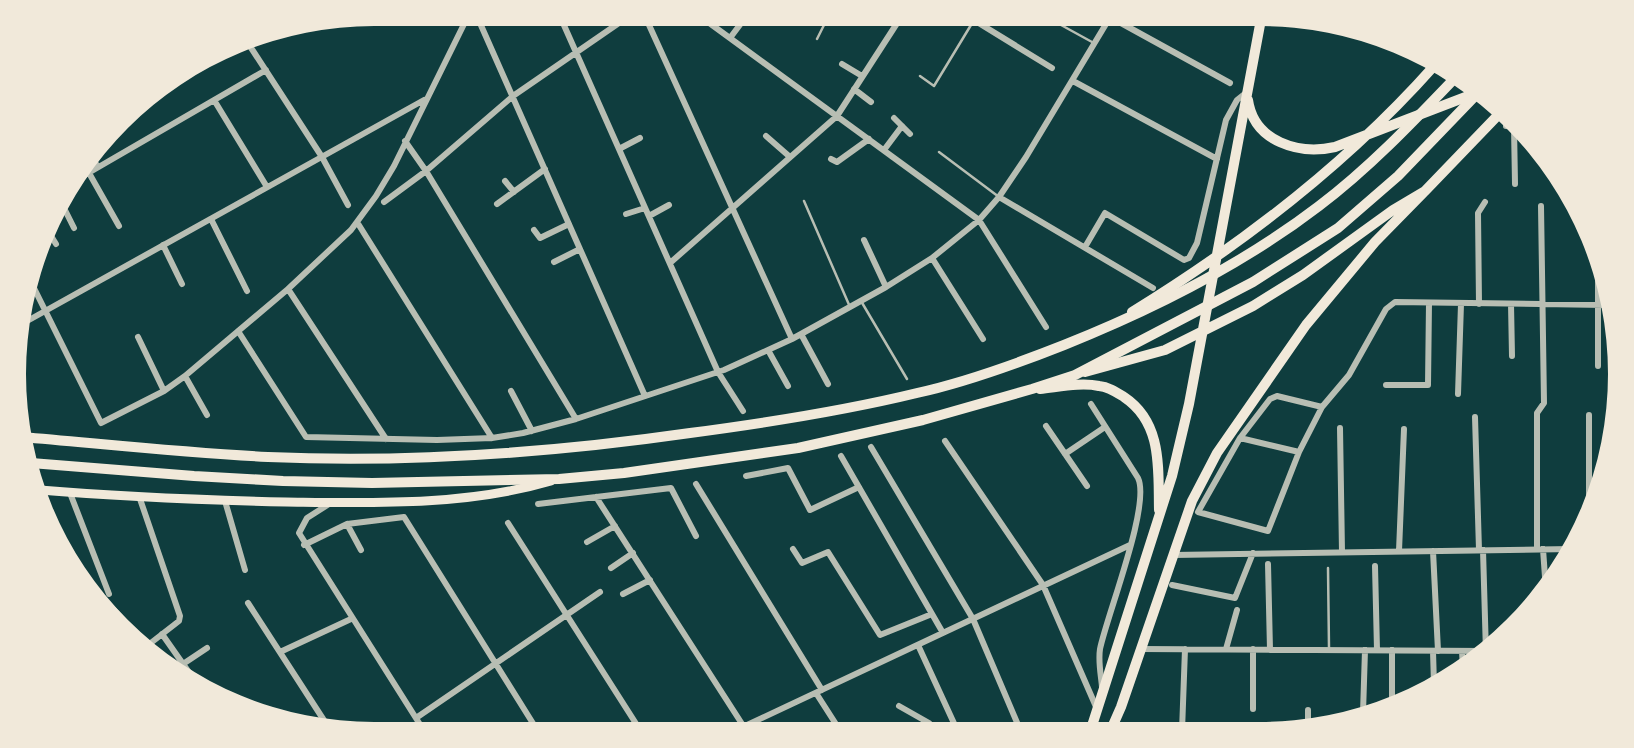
<svg xmlns="http://www.w3.org/2000/svg" width="1634" height="748" font-family="'Roboto Condensed',sans-serif">
<style>
.lines{fill:none;stroke-linecap:round;stroke-linejoin:round}
.service{stroke:#b8beb3;stroke-width:2.5}
.minor{stroke:#b8beb3;stroke-width:6}
.secondary{stroke:#f1e9da;stroke-width:9}
.primary{stroke:#f1e9da;stroke-width:10}
.trunk{stroke:#f1e9da;stroke-width:10}
</style>
<rect width="100%" height="100%" fill="#0f3d3e"/>
<g class="lines">
<path class="service" d="M 813,14 L 825,23 L 817,39
M 1041,14 L 1092,42
M 920,76 L 934,86 L 974,20
M 939,152 L 999,197
M 804,201 L 850,307
M 861,301 L 907,379
M 1328,568 L 1329,648"/>
<path class="minor" d="M 476,14 L 645,396
M 559,14 L 718,372 L 743,411
M 644,14 L 792,339
M 697,14 L 979,220 L 1046,327
M 964,14 L 1052,68
M 1110,17 L 1230,83
M 730,38 L 748,14
M 246,40 L 322,157 L 348,205
M 842,64 L 862,76
M 1073,81 L 1217,159
M 854,89 L 871,102
M 214,100 L 267,187
M 894,118 L 910,134
M 1506,126 L 1520,127
M 1514,127 L 1515,184
M 766,136 L 790,157
M 405,141 L 426,171 L 576,419
M 619,149 L 640,138
M 884,150 L 902,126
M 92,158 L 98,167
M 831,159 L 837,162 L 869,139
M 89,173 L 119,226
M 505,181 L 514,192
M 71,183 L 266,70
M 999,197 L 1153,288
M 60,200 L 74,228
M 384,202 L 426,171 L 513,96 L 632,14
M 497,204 L 545,169
M 626,214 L 645,208
M 649,216 L 669,205
M 211,219 L 247,291
M 357,222 L 492,438
M 534,230 L 540,238 L 569,224
M 48,231 L 56,244
M 864,240 L 886,287
M 163,245 L 182,284
M 1085,247 L 1105,213 L 1184,260 L 1189,258 L 1197,243 L 1226,120 L 1237,100 L 1247,92
M 932,258 L 983,339
M 554,262 L 580,249
M 1598,262 L 1598,366
M 670,263 L 837,116 L 903,14
M 30,280 L 101,423 L 164,391 L 185,376 L 288,289 L 351,230 L 376,196 L 394,166 L 469,14
M 288,289 L 386,439
M 1479,304 L 1478,213 L 1485,202
M 1511,304 L 1512,356
M 20,325 L 424,100
M 238,331 L 306,437 L 437,440 L 492,438 L 523,433 L 576,419 L 724,370 L 792,339 L 886,287 L 932,258 L 979,220 L 999,197 L 1026,157 L 1112,14
M 801,334 L 828,384
M 138,337 L 164,391
M 768,350 L 788,386
M 185,376 L 207,415
M 1386,385 L 1428,385 L 1429,303
M 511,391 L 532,431
M 1458,394 L 1461,304
M 1091,404 L 1138,478 C 1151,505 1107,615 1100,649 C 1098,662 1101,675 1102,687
M 1322,407 L 1277,396 L 1270,399 L 1240,438 L 1198,512 L 1268,531 L 1299,452 L 1322,407 L 1349,375 L 1386,309 L 1395,302 L 1606,305
M 1475,417 L 1479,550
M 1046,426 L 1087,486
M 1340,428 L 1342,552
M 1240,438 L 1299,452
M 945,441 L 1043,585 L 1097,709
M 871,447 L 973,619 L 1021,732
M 1065,454 L 1105,427
M 841,456 L 943,633
M 746,476 L 788,468 L 810,510 L 859,487
M 696,484 L 822,690
M 70,493 L 109,594
M 139,496 L 180,616 L 179,621 L 143,649
M 596,497 L 744,727
M 225,501 L 245,570
M 329,504 L 307,518 L 299,533 L 426,734
M 538,504 L 671,488 L 696,536
M 1589,518 L 1589,415
M 508,523 L 642,733
M 347,524 L 361,550
M 587,542 L 615,526
M 304,545 L 347,524 L 404,517 L 539,733
M 793,549 L 802,563 L 828,552 L 880,635 L 932,614
M 1537,549 L 1537,413 L 1544,403 L 1541,206
M 1543,549 L 1546,591
M 1483,550 L 1486,653
M 1399,551 L 1404,429
M 1433,551 L 1438,651
M 1173,555 L 1571,549
M 1268,564 L 1270,650
M 1375,566 L 1377,650
M 611,568 L 633,553
M 1172,585 L 1235,598 L 1253,553
M 623,594 L 650,580
M 248,603 L 327,725
M 114,610 L 146,646
M 162,634 L 195,681
M 918,645 L 958,732
M 1140,649 L 1488,651
M 1226,649 L 1237,610
M 1433,651 L 1434,685
M 1462,651 L 1463,669
M 280,652 L 351,619
M 183,664 L 207,648
M 816,693 L 841,732
M 899,706 L 929,723 L 937,732
M 1392,708 L 1392,650
M 1253,709 L 1253,649
M 1363,713 L 1365,650
M 416,718 L 600,592
M 1182,731 L 1185,649
M 1308,731 L 1308,710
M 730,733 L 1130,545"/>
<path class="secondary" d="M 40,490 C 122,497 204,500 286,502 C 374,503 466,506 551,481"/>
<path class="primary" d="M 1248,100 C 1254,142 1299,155 1335,147 L 1476,93
M 1132,312 C 1244,243 1347,164 1434,66
M 1085,372 L 1165,350 L 1253,306 L 1303,275 L 1393,210 L 1425,191 L 1502,111
M 1040,389 C 1059,387 1081,382 1099,386 C 1109,387 1116,392 1124,397 C 1163,423 1158,469 1159,510
M 1090,732 L 1172,476 L 1189,404 L 1262,14
M 1110,732 L 1121,707 L 1192,501 L 1217,453 L 1306,325 L 1375,242 L 1425,191"/>
<path class="trunk" d="M 22,437 C 104,444 186,453 268,457 C 408,463 551,453 690,433 C 766,423 843,411 917,393 C 967,382 1016,364 1064,345 C 1154,309 1242,265 1319,206 C 1368,169 1412,123 1454,79
M 31,463 L 194,476 L 283,481 L 372,483 L 559,479 L 624,473 L 798,448 L 923,420 L 1032,389 L 1075,375 L 1253,282 L 1338,228 L 1398,176 L 1477,94"/>
</g>
<path d="M0 0H1634V748H0ZM374 26H1260A348 348 0 0 1 1608 374V374A348 348 0 0 1 1260 722H374A348 348 0 0 1 26 374V374A348 348 0 0 1 374 26Z" fill="#f1e9da" fill-rule="evenodd"/>
</svg>
